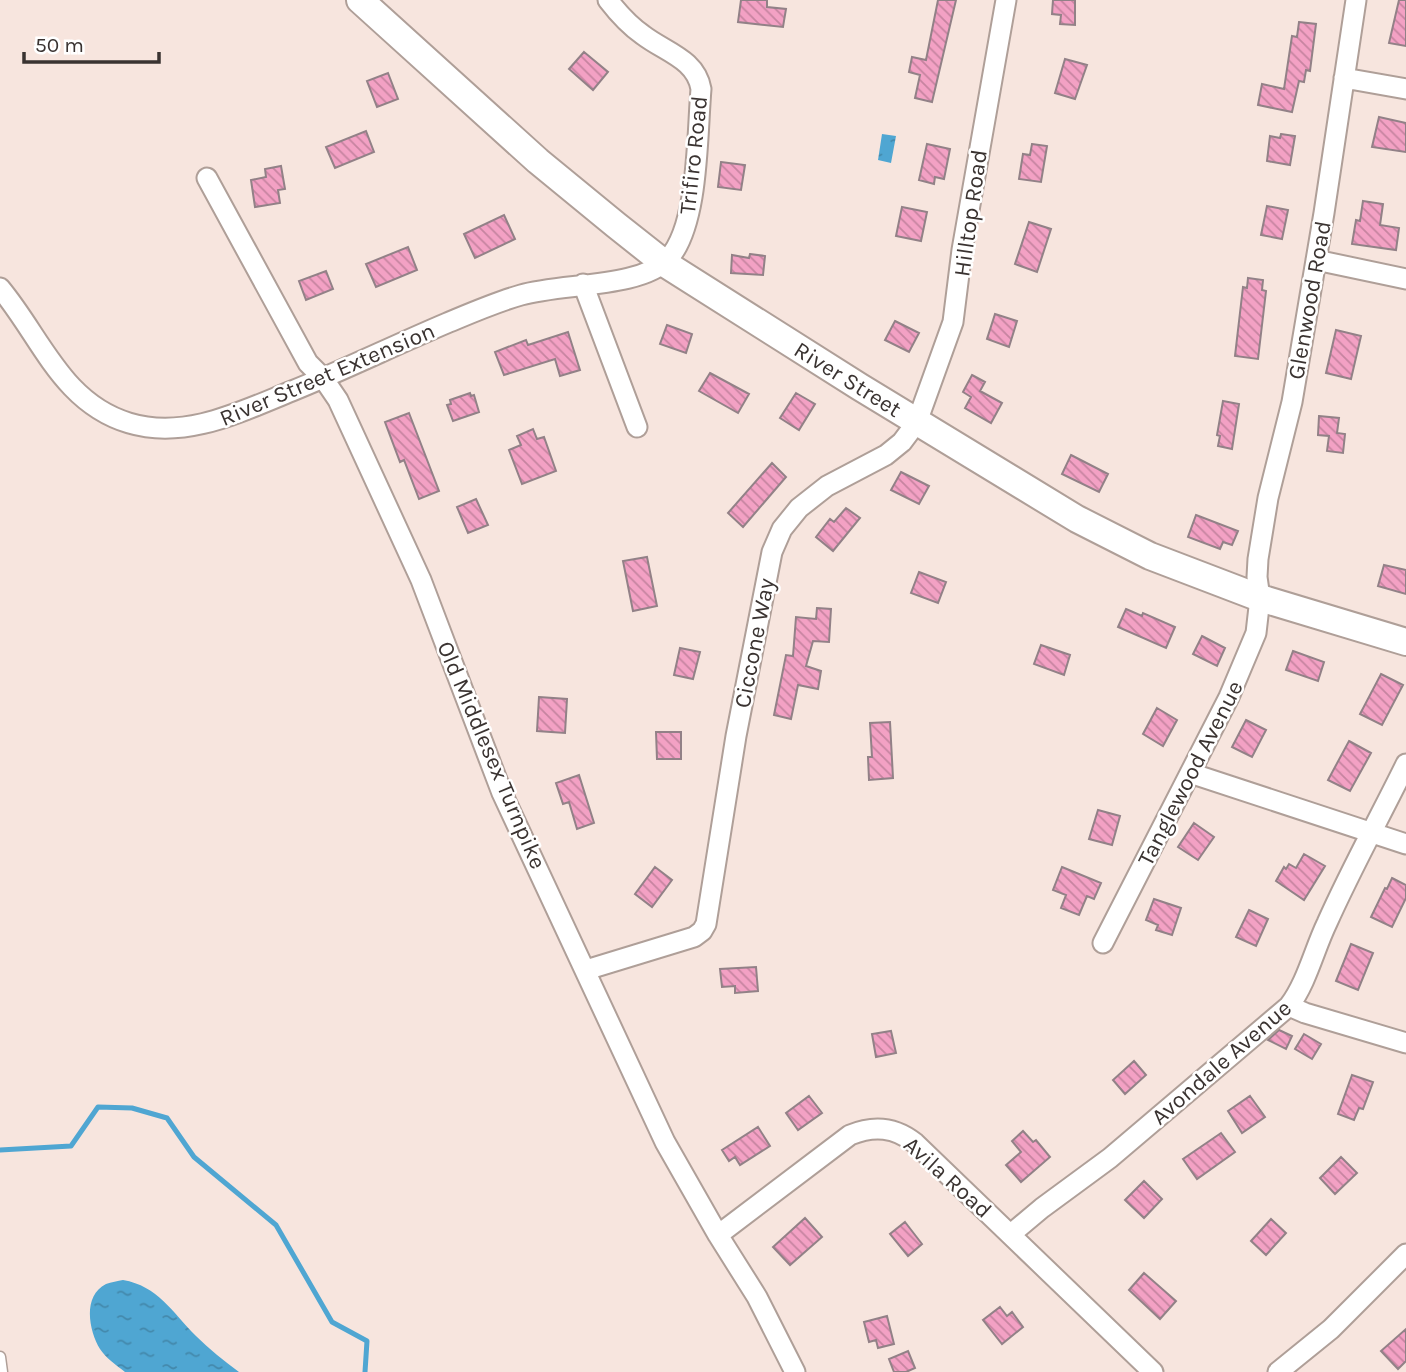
<svg xmlns="http://www.w3.org/2000/svg" width="1406" height="1372" font-family="Karla,sans-serif">
<style>
.water{fill:url(#water-ripples)}
.lines{fill:none;stroke-linecap:round;stroke-linejoin:round}
.stream{stroke:#4fa6d2;stroke-width:5}
.building{fill:url(#building-back-hatch);stroke:#928187;stroke-width:2}
.lane-casing{stroke:#af9f98;stroke-width:13}
.street-casing{stroke:#af9f98;stroke-width:23}
.secondary-casing{stroke:#af9f98;stroke-width:30}
.lane{stroke:#fff;stroke-width:10}
.street{stroke:#fff;stroke-width:19}
.secondary{stroke:#fff;stroke-width:26}
.labels{text-anchor:middle;stroke-width:5;stroke-linejoin:round;paint-order:stroke}
.street-label{font-size:23px;fill:#3a3331;stroke:#fff}
</style>
<defs>
<pattern id="water-ripples" width="26" height="14" patternUnits="userSpaceOnUse" patternTransform="scale(1.75)"><rect width="26" height="14" fill="#4fa6d2"/><path d="M2 4q2-2 4 0t4 0M15 11q2-2 4 0t4 0" fill="none" stroke="#4388ab"/></pattern>
<pattern id="building-back-hatch" width="6" height="6" patternUnits="userSpaceOnUse" patternTransform="scale(1.75)"><rect width="6" height="6" fill="#f3a1c4"/><path d="M-1 5l2 2M0 0l6 6M5-1l2 2" fill="none" stroke="#c684a0"/></pattern>
</defs>
<rect width="100%" height="100%" fill="#f7e5de"/>
<path class="water" d="M 882,134 L 896,136 L 891,163 L 878,160 Z
M 123,1280 C 158,1286 172,1312 196,1336 C 209,1349 224,1361 239,1372 L 125,1372 C 116,1365 106,1358 100,1349 C 89,1331 82,1296 106,1284 C 111,1282 118,1281 123,1280 Z"/>
<g class="lines">
<path class="stream" d="M 0,1150 L 71,1146 L 98,1107 L 132,1108 L 167,1118 L 194,1157 L 276,1225 L 332,1322 L 367,1341 L 365,1372"/>
</g>
<path class="building" d="M 741,0 L 767,0 L 767,7 L 786,9 L 783,27 L 738,22 Z
M 938,0 L 956,0 L 932,102 L 915,98 L 920,75 L 909,72 L 912,57 L 926,60 Z
M 1053,0 L 1075,0 L 1075,25 L 1060,24 L 1061,15 L 1052,14 Z
M 1399,0 L 1406,0 L 1406,46 L 1389,43 Z
M 1299,22 L 1316,24 L 1310,71 L 1306,70 L 1304,82 L 1299,81 L 1292,112 L 1258,105 L 1262,84 L 1284,89 L 1292,36 L 1297,37 Z
M 584,52 L 608,72 L 593,90 L 569,69 Z
M 1065,59 L 1087,65 L 1075,99 L 1055,93 Z
M 388,73 L 398,99 L 377,107 L 367,81 Z
M 1379,117 L 1406,123 L 1406,152 L 1372,147 Z
M 366,131 L 374,152 L 335,168 L 326,147 Z
M 1281,134 L 1295,136 L 1290,165 L 1267,161 L 1270,136 L 1280,138 Z
M 927,144 L 950,149 L 944,179 L 935,177 L 934,184 L 919,180 Z
M 1032,144 L 1047,146 L 1041,182 L 1019,179 L 1023,154 L 1030,155 Z
M 721,162 L 745,165 L 741,190 L 718,187 Z
M 281,166 L 285,189 L 278,190 L 280,203 L 255,207 L 251,180 L 266,177 L 265,169 Z
M 1363,201 L 1383,204 L 1380,225 L 1399,228 L 1396,250 L 1352,244 L 1356,220 L 1360,221 Z
M 1267,206 L 1288,210 L 1282,239 L 1261,235 Z
M 902,207 L 927,212 L 921,241 L 896,236 Z
M 504,215 L 515,239 L 475,258 L 464,234 Z
M 1029,222 L 1051,229 L 1037,272 L 1015,264 Z
M 408,247 L 417,270 L 376,287 L 366,264 Z
M 750,254 L 765,256 L 763,275 L 731,273 L 732,255 L 749,258 Z
M 326,271 L 333,289 L 306,300 L 299,281 Z
M 1248,278 L 1263,280 L 1262,290 L 1266,291 L 1258,359 L 1235,356 L 1243,287 L 1247,288 Z
M 995,314 L 1017,321 L 1009,347 L 987,339 Z
M 895,321 L 919,333 L 909,352 L 885,340 Z
M 667,325 L 692,334 L 686,353 L 660,344 Z
M 1336,330 L 1361,336 L 1351,379 L 1326,373 Z
M 568,332 L 580,370 L 560,376 L 555,359 L 504,375 L 495,352 L 526,340 L 528,345 Z
M 710,373 L 749,394 L 738,413 L 699,391 Z
M 972,375 L 985,382 L 980,391 L 1002,403 L 991,423 L 965,408 L 971,397 L 963,392 Z
M 470,393 L 471,396 L 474,395 L 479,412 L 453,421 L 447,405 L 451,404 L 450,400 Z
M 796,393 L 815,404 L 799,430 L 780,418 Z
M 1223,401 L 1239,404 L 1232,449 L 1218,446 L 1220,436 L 1217,435 Z
M 409,413 L 439,491 L 419,499 L 404,460 L 400,462 L 385,422 Z
M 1319,416 L 1339,418 L 1337,433 L 1345,434 L 1343,453 L 1327,451 L 1329,436 L 1318,435 Z
M 533,429 L 537,439 L 544,437 L 556,471 L 522,484 L 509,450 L 521,445 L 517,436 Z
M 1071,455 L 1108,474 L 1099,492 L 1062,474 Z
M 772,463 L 786,477 L 743,527 L 728,513 Z
M 901,472 L 929,486 L 919,504 L 891,490 Z
M 476,499 L 488,525 L 468,533 L 457,507 Z
M 846,508 L 860,518 L 833,551 L 816,537 L 830,519 L 834,522 Z
M 1196,515 L 1238,531 L 1232,545 L 1223,542 L 1220,549 L 1188,537 Z
M 647,557 L 657,606 L 633,611 L 623,561 Z
M 1384,565 L 1406,570 L 1406,594 L 1378,586 Z
M 919,572 L 946,582 L 938,603 L 911,593 Z
M 817,608 L 831,609 L 829,642 L 813,641 L 806,666 L 821,671 L 818,689 L 798,685 L 791,719 L 774,715 L 786,655 L 793,656 L 796,617 L 816,619 Z
M 1126,609 L 1142,616 L 1143,613 L 1175,627 L 1166,648 L 1118,627 Z
M 1202,636 L 1225,648 L 1217,666 L 1193,654 Z
M 1041,645 L 1070,655 L 1064,675 L 1034,664 Z
M 680,648 L 700,652 L 693,679 L 674,675 Z
M 1293,651 L 1324,662 L 1318,681 L 1286,670 Z
M 1381,674 L 1403,685 L 1382,725 L 1360,714 Z
M 539,697 L 567,699 L 565,733 L 537,731 Z
M 1157,708 L 1177,720 L 1163,746 L 1143,734 Z
M 1246,720 L 1266,730 L 1252,757 L 1232,747 Z
M 890,722 L 893,778 L 869,780 L 868,757 L 872,757 L 870,723 Z
M 656,732 L 681,732 L 681,759 L 657,759 Z
M 1349,741 L 1371,753 L 1350,791 L 1328,780 Z
M 579,775 L 594,823 L 577,829 L 569,802 L 563,804 L 556,783 Z
M 1098,810 L 1120,816 L 1112,845 L 1089,839 Z
M 1194,823 L 1214,837 L 1198,860 L 1178,847 Z
M 1304,854 L 1325,866 L 1304,900 L 1276,881 L 1284,867 L 1286,869 L 1289,864 L 1296,868 Z
M 655,867 L 672,880 L 652,907 L 635,894 Z
M 1062,867 L 1101,883 L 1094,899 L 1087,896 L 1079,915 L 1061,908 L 1066,895 L 1053,890 Z
M 1392,878 L 1406,885 L 1406,898 L 1392,927 L 1371,917 L 1385,888 L 1387,889 Z
M 1154,899 L 1181,908 L 1172,935 L 1156,930 L 1158,925 L 1146,920 Z
M 1249,910 L 1268,919 L 1256,946 L 1236,937 Z
M 1351,944 L 1373,953 L 1358,990 L 1336,981 Z
M 756,967 L 758,991 L 735,993 L 735,986 L 722,987 L 720,969 Z
M 1279,1030 L 1292,1036 L 1286,1049 L 1268,1040 Z
M 891,1031 L 896,1053 L 876,1057 L 872,1034 Z
M 1304,1034 L 1321,1044 L 1312,1059 L 1295,1049 Z
M 1134,1061 L 1146,1075 L 1125,1094 L 1113,1080 Z
M 1352,1075 L 1373,1082 L 1363,1109 L 1359,1108 L 1354,1120 L 1338,1114 Z
M 809,1096 L 822,1113 L 798,1130 L 786,1113 Z
M 1250,1096 L 1265,1117 L 1242,1133 L 1228,1111 Z
M 758,1127 L 770,1146 L 740,1165 L 735,1157 L 729,1161 L 722,1150 Z
M 1023,1131 L 1033,1142 L 1036,1140 L 1050,1157 L 1021,1182 L 1006,1165 L 1021,1152 L 1012,1141 Z
M 1221,1133 L 1235,1152 L 1197,1179 L 1183,1159 Z
M 1341,1157 L 1357,1173 L 1335,1194 L 1320,1178 Z
M 1144,1181 L 1162,1199 L 1144,1218 L 1125,1200 Z
M 805,1218 L 822,1237 L 790,1265 L 773,1247 Z
M 1271,1219 L 1286,1233 L 1266,1255 L 1251,1241 Z
M 905,1222 L 922,1244 L 908,1256 L 890,1234 Z
M 1144,1273 L 1176,1301 L 1160,1319 L 1129,1290 Z
M 1000,1307 L 1007,1316 L 1012,1312 L 1023,1327 L 1002,1344 L 983,1320 Z
M 887,1316 L 894,1344 L 878,1348 L 876,1340 L 869,1342 L 864,1322 Z
M 1406,1329 L 1406,1361 L 1398,1369 L 1381,1351 Z
M 908,1351 L 915,1368 L 906,1372 L 894,1372 L 889,1359 Z"/>
<g class="lines">
<g class="lane-casing">
<path id="lane" d="M 0,1357 L 2,1372"/>
</g>
<g class="street-casing">
<path id="street" d="M 1344,78 L 1406,89
M 207,178 L 308,363 L 323,378 L 338,400 L 421,580 L 502,793 L 665,1142 L 718,1235 L 757,1297 L 795,1372
M 1316,260 L 1406,279
M 583,284 L 637,427
M 0,288 C 41,337 62,403 129,423 C 185,440 240,412 292,391 C 344,370 395,345 447,323 C 471,313 496,302 521,295 C 562,283 641,288 668,259 C 699,226 697,134 701,89 C 696,59 665,52 643,35 C 630,26 618,13 608,0
M 1190,773 L 1406,844
M 1103,943 L 1229,697 L 1256,633 L 1260,598 L 1257,577 L 1258,559 L 1268,498 L 1292,402 L 1324,213 L 1356,0
M 586,970 L 694,937 L 702,931 L 706,924 L 736,736 L 772,552 L 782,529 L 799,508 L 827,486 L 886,455 L 902,442 L 917,422 L 953,322 L 962,250 L 1006,0
M 1289,1006 L 1305,1013 L 1406,1043
M 1011,1234 L 1042,1208 L 1110,1158 L 1289,1006 C 1307,982 1314,950 1327,923 C 1351,869 1380,817 1406,764
M 718,1235 L 850,1135 C 874,1125 895,1127 915,1143 L 1153,1372
M 1278,1372 L 1331,1329 L 1406,1254"/>
</g>
<g class="secondary-casing">
<path id="secondary" d="M 360,0 L 538,161 L 616,225 L 664,263 L 860,387 L 1077,519 L 1150,556 L 1260,598 L 1406,642"/>
</g>
<use href="#lane" class="lane"/>
<use href="#street" class="street"/>
<use href="#secondary" class="secondary"/>
</g>
<g class="labels">
<g class="street-label">
<text transform="translate(693 155) rotate(-84)" y="8">Trifiro Road</text>
<text transform="translate(970 213) rotate(-82)" y="8">Hilltop Road</text>
<text transform="translate(1309 300) rotate(-80)" y="8">Glenwood Road</text>
<text transform="translate(327 374) rotate(-23)" y="8">River Street Extension</text>
<text transform="translate(848 379) rotate(32)" y="8">River Street</text>
<text transform="translate(754 643) rotate(-79)" y="8">Ciccone Way</text>
<text transform="translate(492 755) rotate(67)" y="8">Old Middlesex Turnpike</text>
<text transform="translate(1190 773) rotate(-63)" y="8">Tanglewood Avenue</text>
<text transform="translate(1221 1062) rotate(-41)" y="8">Avondale Avenue</text>
<text transform="translate(948 1177) rotate(42)" y="8">Avila Road</text>
</g>
</g>
<path d="M24 52v10h135v-10" fill="none" stroke="#3a3331" stroke-width="3.5"/>
<text x="35" y="52" font-size="21" fill="#3a3331" stroke="#ffffff" stroke-width="5" paint-order="stroke">50 m</text>
</svg>
